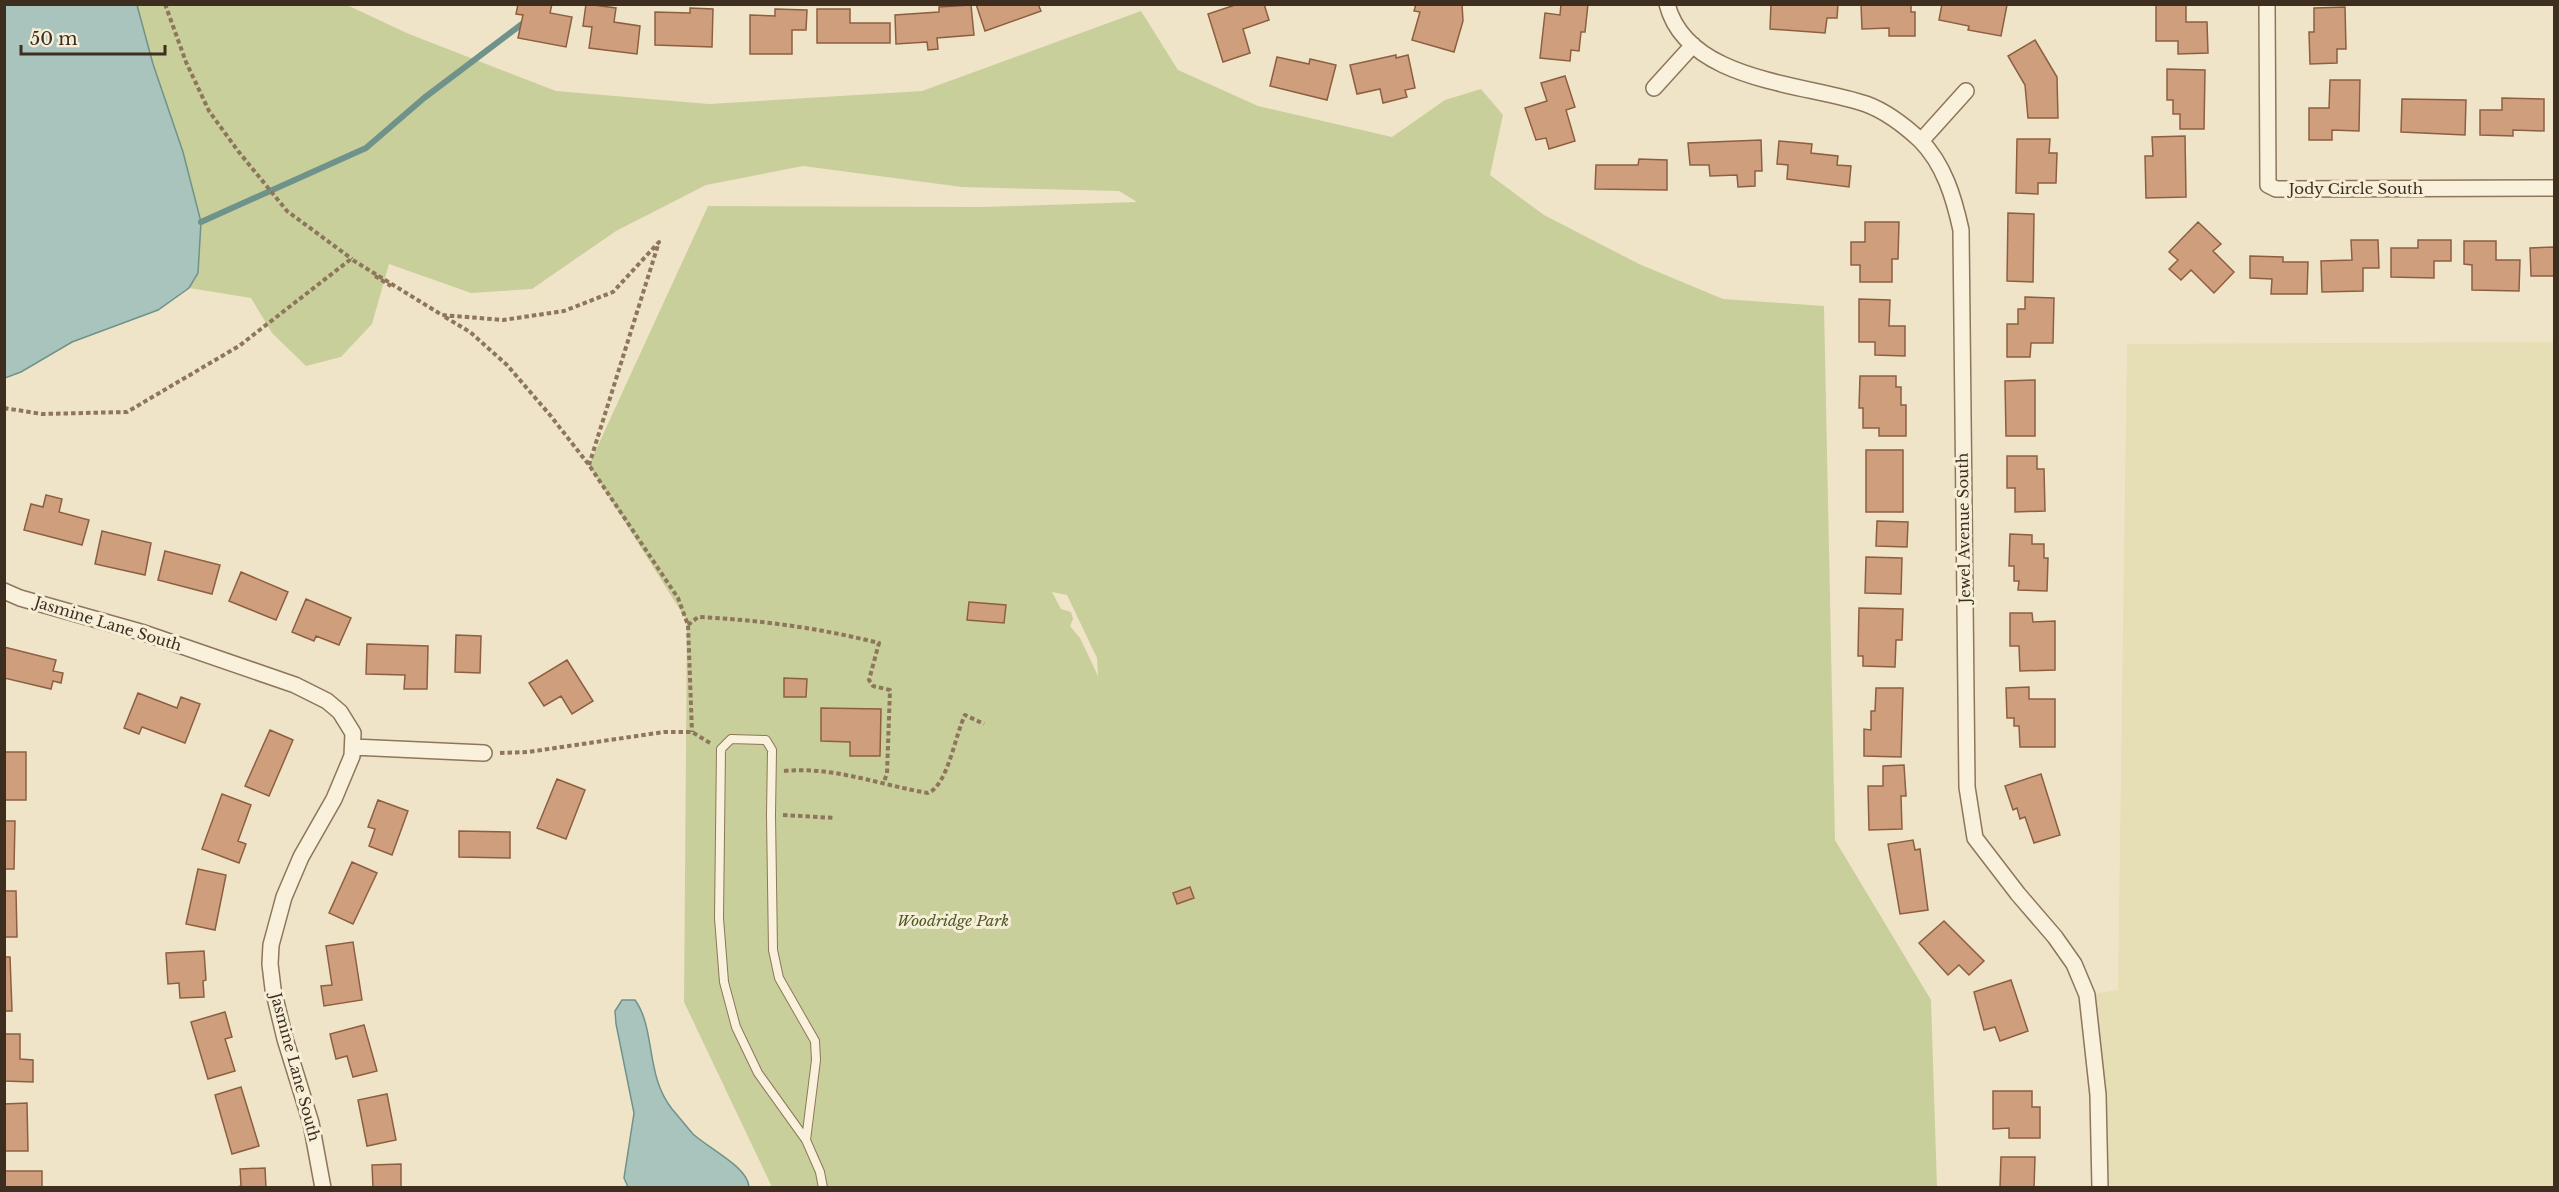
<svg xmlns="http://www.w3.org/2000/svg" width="2559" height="1192" font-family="'Libre Baskerville',serif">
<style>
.farmland{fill:#e6deb5}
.green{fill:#c9cf9b;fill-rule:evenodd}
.water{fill:#a9c4bc;stroke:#6f938a;stroke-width:1.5}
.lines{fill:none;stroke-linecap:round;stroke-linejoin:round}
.stream{stroke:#6f938a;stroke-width:6}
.building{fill:#cf9f7d;stroke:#8d5f41;stroke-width:1.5}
.lane-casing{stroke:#8d765c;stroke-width:10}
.street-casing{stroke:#8d765c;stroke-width:18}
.path{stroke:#8d765c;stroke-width:4;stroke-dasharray:4.5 3;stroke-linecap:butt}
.lane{stroke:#faf1dc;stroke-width:8}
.street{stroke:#faf1dc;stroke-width:15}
.labels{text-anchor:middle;stroke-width:6;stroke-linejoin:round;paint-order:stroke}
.street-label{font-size:15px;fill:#3d2e20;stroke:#f7eed8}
.park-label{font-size:15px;font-style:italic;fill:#4d5a26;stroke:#f7eed8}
</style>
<rect width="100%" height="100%" fill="#f0e4c8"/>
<path class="farmland" d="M 2554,342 L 2554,1187 L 2100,1187 L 2087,995 L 2118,990 L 2127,344 Z"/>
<path class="green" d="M 137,5 L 347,5 L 409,34 L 556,91 L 709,104 L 922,91 L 1141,11 L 1178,70 L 1258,106 L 1392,137 L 1445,100 L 1481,89 L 1503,115 L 1490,175 L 1544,215 L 1639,264 L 1723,299 L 1824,306 L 1835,840 L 1931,1000 L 1937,1187 L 772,1187 L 684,1002 L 687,621 L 589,465 L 708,206 L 983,207 L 1137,202 L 1119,191 L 962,187 L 803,166 L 706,185 L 616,231 L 532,289 L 471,293 L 389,264 L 372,324 L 341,357 L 306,366 L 272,333 L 251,298 L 189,288 L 198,273 L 183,152 L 153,64 ZM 1052,592 L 1067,595 L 1097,658 L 1098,676 L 1080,638 L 1070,626 L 1073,619 L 1071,612 L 1061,609 Z"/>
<path class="water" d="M 5,4 L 137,5 L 153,64 L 183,152 L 201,222 L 198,273 L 189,288 L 158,310 L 72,342 L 21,372 L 5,378 Z
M 622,1000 L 635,1000 C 656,1029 645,1075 672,1109 C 679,1117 686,1126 693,1134 C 708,1148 748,1167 749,1187 L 628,1187 L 624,1178 L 634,1113 L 616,1024 L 615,1011 Z"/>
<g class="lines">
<path class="stream" d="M 201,222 L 366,148 L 424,98 L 526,21"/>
</g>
<path class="building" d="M 518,4 L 552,4 L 550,13 L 572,17 L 566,47 L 518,38 L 523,15 L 516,14 Z
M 586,4 L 616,8 L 614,22 L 640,26 L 637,54 L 589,48 L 592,27 L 583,26 Z
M 976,4 L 1038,4 L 1041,11 L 985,31 Z
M 1238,4 L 1264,4 L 1269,20 L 1243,29 L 1250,53 L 1223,62 L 1208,14 Z
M 1416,4 L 1462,4 L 1463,21 L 1454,52 L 1412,40 L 1420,12 L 1414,11 Z
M 1561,4 L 1588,4 L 1585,32 L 1581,32 L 1579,51 L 1571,50 L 1570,61 L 1540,58 L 1545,13 L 1560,15 Z
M 1771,4 L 1838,4 L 1837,18 L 1827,18 L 1825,33 L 1770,29 Z
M 1861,4 L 1911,4 L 1911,12 L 1915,12 L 1915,36 L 1889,36 L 1889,28 L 1862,29 Z
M 1942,4 L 2007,5 L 2001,36 L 1968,30 L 1969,26 L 1939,20 Z
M 2156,4 L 2186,4 L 2186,22 L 2207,22 L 2208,53 L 2178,54 L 2178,41 L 2156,41 Z
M 971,5 L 974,35 L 937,38 L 938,49 L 928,50 L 927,42 L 896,44 L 895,15 L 939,12 L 939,7 Z
M 2345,7 L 2346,49 L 2337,49 L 2337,63 L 2310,64 L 2309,32 L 2314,32 L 2314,8 Z
M 690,8 L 713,9 L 712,47 L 655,45 L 655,12 L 690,13 Z
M 775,9 L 807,10 L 806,30 L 792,30 L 792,54 L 750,54 L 750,15 L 775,16 Z
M 817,9 L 850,9 L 850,23 L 890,23 L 890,43 L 817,43 Z
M 2035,40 L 2057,77 L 2058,118 L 2028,118 L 2025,85 L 2008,56 Z
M 1396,55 L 1396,58 L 1408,55 L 1415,88 L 1405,90 L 1407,97 L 1383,103 L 1380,89 L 1357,94 L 1350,65 Z
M 1277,57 L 1309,64 L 1310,59 L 1336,65 L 1327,100 L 1270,86 Z
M 2167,69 L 2205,70 L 2204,129 L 2180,129 L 2180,114 L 2173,114 L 2173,100 L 2167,100 Z
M 1565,76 L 1575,107 L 1566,110 L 1575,141 L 1549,149 L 1546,138 L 1536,140 L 1525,108 L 1547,101 L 1541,83 Z
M 2330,80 L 2360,80 L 2359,131 L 2332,130 L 2332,140 L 2309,140 L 2309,108 L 2329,108 Z
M 2502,98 L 2544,99 L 2544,131 L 2513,130 L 2513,136 L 2480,135 L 2480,110 L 2502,110 Z
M 2402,99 L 2466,100 L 2465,135 L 2401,132 Z
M 2185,136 L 2186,197 L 2146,198 L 2145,156 L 2153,156 L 2152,137 Z
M 2017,139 L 2050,139 L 2049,153 L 2057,153 L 2056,183 L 2038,183 L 2038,194 L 2016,193 Z
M 1761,140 L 1762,171 L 1755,171 L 1755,186 L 1738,187 L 1737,175 L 1710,176 L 1709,165 L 1690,165 L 1688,143 Z
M 1779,141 L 1812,144 L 1811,153 L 1838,156 L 1837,165 L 1851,166 L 1849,187 L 1787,179 L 1788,165 L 1777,164 Z
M 1639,159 L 1667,160 L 1667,190 L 1595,189 L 1596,165 L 1638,165 Z
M 2008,213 L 2034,214 L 2033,282 L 2007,281 Z
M 1865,222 L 1899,222 L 1898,259 L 1892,259 L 1892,282 L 1860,282 L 1860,265 L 1851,265 L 1851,242 L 1865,242 Z
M 2198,222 L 2221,244 L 2213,251 L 2234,272 L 2214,293 L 2191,270 L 2181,280 L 2169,269 L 2178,260 L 2169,252 Z
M 2351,240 L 2378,240 L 2379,268 L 2363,268 L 2363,291 L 2322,292 L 2321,261 L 2352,260 Z
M 2418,240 L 2451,240 L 2451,261 L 2434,261 L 2434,278 L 2391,277 L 2391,248 L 2418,248 Z
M 2464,241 L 2496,241 L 2496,260 L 2520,260 L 2519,291 L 2472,290 L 2472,265 L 2464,264 Z
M 2554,247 L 2554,276 L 2531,276 L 2530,248 Z
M 2250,256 L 2283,257 L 2283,262 L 2308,262 L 2307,294 L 2271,294 L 2272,279 L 2250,278 Z
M 2025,297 L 2054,298 L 2053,343 L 2031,343 L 2030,357 L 2007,357 L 2007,324 L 2018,324 L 2018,309 L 2025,309 Z
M 1859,299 L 1890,300 L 1889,326 L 1905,326 L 1905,356 L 1875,355 L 1875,342 L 1859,342 Z
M 1860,376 L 1896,376 L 1896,387 L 1901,387 L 1901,405 L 1906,405 L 1906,436 L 1879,436 L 1879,428 L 1863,428 L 1863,408 L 1859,408 Z
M 2035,380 L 2035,436 L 2006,436 L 2005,381 Z
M 1866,450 L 1903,450 L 1903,512 L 1866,512 Z
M 2007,456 L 2037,456 L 2037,469 L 2044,469 L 2045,511 L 2015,512 L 2015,488 L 2007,488 Z
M 46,495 L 62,499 L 59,512 L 89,520 L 82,545 L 24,530 L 31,504 L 43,507 Z
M 1877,521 L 1908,522 L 1907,547 L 1876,546 Z
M 102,531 L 151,543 L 145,575 L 95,564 Z
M 2010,534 L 2032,535 L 2032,544 L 2044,544 L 2044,558 L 2048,558 L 2047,591 L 2018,590 L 2019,581 L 2014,581 L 2014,566 L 2009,566 Z
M 165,551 L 220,565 L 212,594 L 158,580 Z
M 1866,557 L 1902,558 L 1901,594 L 1865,593 Z
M 241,572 L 288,592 L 276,620 L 229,601 Z
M 306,599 L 351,618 L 339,645 L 316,636 L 314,641 L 292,632 Z
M 969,602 L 1006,605 L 1004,623 L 967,620 Z
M 1859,608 L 1903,609 L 1902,640 L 1896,640 L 1895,667 L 1863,666 L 1863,656 L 1858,656 Z
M 2010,613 L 2032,613 L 2033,622 L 2055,621 L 2055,670 L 2020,671 L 2019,646 L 2010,646 Z
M 456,635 L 481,636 L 480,673 L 455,672 Z
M 367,644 L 428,646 L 427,689 L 404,689 L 405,675 L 366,674 Z
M 4,647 L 56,660 L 53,671 L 63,673 L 61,683 L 53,681 L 51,689 L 4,678 Z
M 567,660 L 593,701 L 572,714 L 561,696 L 544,706 L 529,683 Z
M 784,678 L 807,679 L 806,697 L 784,697 Z
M 2029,687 L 2029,699 L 2055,699 L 2055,747 L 2020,747 L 2019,726 L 2014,726 L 2014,718 L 2007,718 L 2006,688 Z
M 1876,688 L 1903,688 L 1901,757 L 1864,756 L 1864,729 L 1871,730 L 1871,711 L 1875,711 Z
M 138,693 L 177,708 L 181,697 L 200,704 L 185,743 L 142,727 L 139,734 L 124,728 Z
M 821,708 L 881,709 L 880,756 L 850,756 L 850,742 L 821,741 Z
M 270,730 L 293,740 L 269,796 L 245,786 Z
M 5,752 L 26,752 L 26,800 L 4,800 Z
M 1904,765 L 1906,796 L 1901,796 L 1902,829 L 1869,830 L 1868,786 L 1883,786 L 1883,766 Z
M 2041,774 L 2060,835 L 2034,843 L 2025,817 L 2020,819 L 2017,808 L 2013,810 L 2005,786 Z
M 557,779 L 585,790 L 566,839 L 537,828 Z
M 222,794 L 251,805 L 238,841 L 246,844 L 239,863 L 202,849 Z
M 378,800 L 408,811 L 392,855 L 369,846 L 375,829 L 368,827 Z
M 4,821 L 15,821 L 14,869 L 4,869 Z
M 459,831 L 510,832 L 510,858 L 459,857 Z
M 1913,840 L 1915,850 L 1920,849 L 1928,910 L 1900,914 L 1888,844 Z
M 352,862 L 377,873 L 353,924 L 329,913 Z
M 198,869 L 226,875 L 215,930 L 186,924 Z
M 1190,887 L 1194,898 L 1177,904 L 1173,893 Z
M 4,891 L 16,891 L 17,937 L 4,937 Z
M 1944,921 L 1984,961 L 1969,975 L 1959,965 L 1948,975 L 1919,943 Z
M 353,942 L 362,1000 L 324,1006 L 321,986 L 332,985 L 326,946 Z
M 204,951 L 206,980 L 203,981 L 204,997 L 180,998 L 179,983 L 168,984 L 166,953 Z
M 4,957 L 10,957 L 12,1011 L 4,1011 Z
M 2011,980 L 2028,1031 L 2000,1041 L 1995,1027 L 1984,1030 L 1974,992 Z
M 225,1012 L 232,1037 L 225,1039 L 235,1071 L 208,1079 L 191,1022 Z
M 364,1025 L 377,1071 L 353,1077 L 347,1056 L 336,1059 L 330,1034 Z
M 4,1034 L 20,1034 L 20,1059 L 33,1060 L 33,1082 L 4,1081 Z
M 241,1087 L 259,1146 L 232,1154 L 215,1095 Z
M 1993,1091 L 2032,1091 L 2032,1107 L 2040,1107 L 2040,1138 L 2009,1138 L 2009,1128 L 1993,1129 Z
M 387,1094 L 396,1140 L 367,1146 L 358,1100 Z
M 27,1103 L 28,1151 L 4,1151 L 4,1104 Z
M 2001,1157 L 2035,1157 L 2034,1188 L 2000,1188 Z
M 401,1164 L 401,1188 L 373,1188 L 372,1165 Z
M 265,1168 L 266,1188 L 233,1188 L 241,1186 L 240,1169 Z
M 4,1171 L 42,1171 L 42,1188 L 4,1188 Z"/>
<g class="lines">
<g class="lane-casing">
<path id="lane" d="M 806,1140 L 816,1060 L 815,1041 L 779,978 L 773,950 L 771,815 L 772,750 L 766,740 L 731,739 L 721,749 L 719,918 L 724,982 L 736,1027 L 758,1073 L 806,1140 L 820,1172 L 823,1188"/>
</g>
<g class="street-casing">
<path id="street" d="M 1667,4 C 1687,82 1804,83 1866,104 C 1885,111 1905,126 1920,140 C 1944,164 1954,198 1961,230 L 1967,787 L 1975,838 L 2018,894 L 2055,937 L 2074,964 L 2087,995 L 2098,1095 L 2100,1188
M 2267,4 L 2268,185 L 2276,189 L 2554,188
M 1654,88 L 1693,45
M 1921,141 L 1966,91
M 4,591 L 20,598 L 144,633 L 295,685 L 327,701 L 340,712 L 353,733 L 352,756 L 334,799 L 301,857 L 284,897 L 271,945 L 270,964 L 273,989 L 285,1039 L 311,1123 L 323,1188
M 353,747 L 484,753"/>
</g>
<path class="path" d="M 165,4 L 186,62 L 209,111 L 238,151 L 287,211 L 352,259
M 375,276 L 391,286
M 445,317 L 470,332 L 507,365 L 550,415 L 589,465 L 678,598 L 688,625 L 692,732
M 4,408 L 42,414 L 127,412 L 239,346 L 351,259 L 442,315 L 503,320 L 564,311 L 613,292 L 659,242 L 589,465
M 688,625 L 698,617 C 760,620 819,628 879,643 L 869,680 L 873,686 L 890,690 L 887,773 L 884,782
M 500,753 L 528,752 L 664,732 L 692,732 L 710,743
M 784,771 C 833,766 880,785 928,793 C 948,785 955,735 965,715 L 984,724
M 783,815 L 835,818"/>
<use href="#lane" class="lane"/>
<use href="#street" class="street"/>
</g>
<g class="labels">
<g class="street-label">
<text x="2356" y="194">Jody Circle South</text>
<text transform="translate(1964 528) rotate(-91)" y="5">Jewel Avenue South</text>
<text transform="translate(108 624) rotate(17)" y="5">Jasmine Lane South</text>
<text transform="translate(295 1067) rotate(75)" y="5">Jasmine Lane South</text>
</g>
<g class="park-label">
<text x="953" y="926">Woodridge Park</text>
</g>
</g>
<rect width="2559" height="1192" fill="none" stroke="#3d2e20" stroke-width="12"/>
<path d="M21 45v9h144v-9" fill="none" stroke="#3d2e20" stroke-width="3"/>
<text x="30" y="45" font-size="18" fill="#3d2e20" stroke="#f7eed8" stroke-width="4.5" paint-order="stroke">50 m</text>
</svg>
